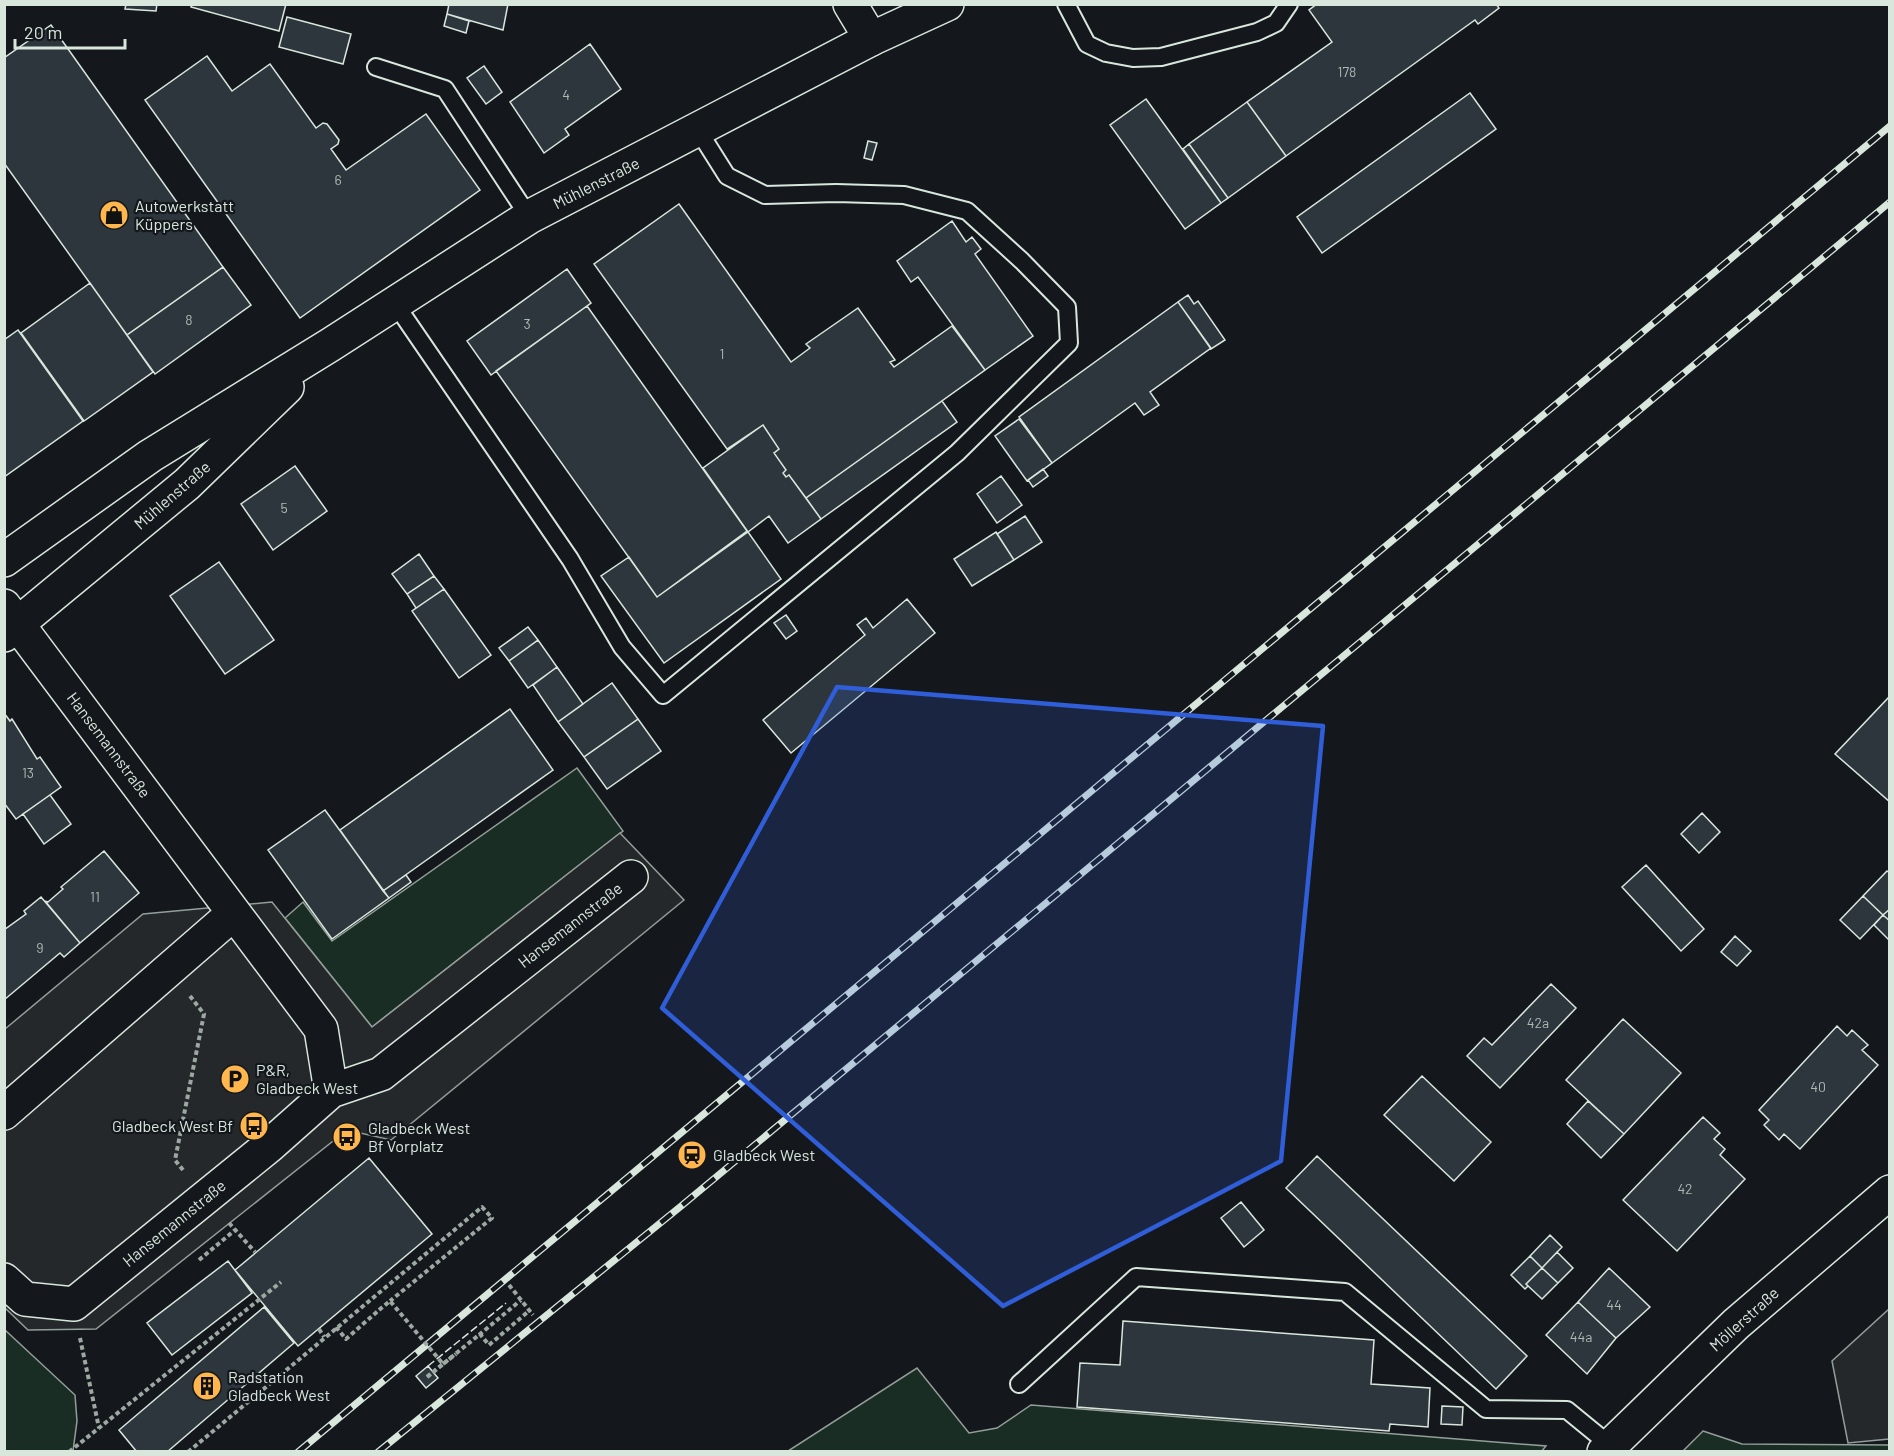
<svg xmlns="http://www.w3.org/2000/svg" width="1894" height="1456" font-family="Barlow,sans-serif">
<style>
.green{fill:#1a2d24;stroke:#939e99;stroke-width:1.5}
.parking{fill:#24282b;stroke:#939e99;stroke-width:1.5}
.building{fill:#2c363c;stroke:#d8e6dc;stroke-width:1.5}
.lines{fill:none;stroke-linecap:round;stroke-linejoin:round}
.service-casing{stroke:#d8e6dc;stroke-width:20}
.minor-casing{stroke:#d8e6dc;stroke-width:36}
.tertiary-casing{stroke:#d8e6dc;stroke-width:36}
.secondary-casing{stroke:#d8e6dc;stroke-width:36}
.path{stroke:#9da8a2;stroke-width:4;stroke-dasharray:4.5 3;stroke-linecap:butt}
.service{stroke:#14181c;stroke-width:16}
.minor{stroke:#14181c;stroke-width:33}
.tertiary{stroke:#14181c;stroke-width:33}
.secondary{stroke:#14181c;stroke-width:33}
.rail-casing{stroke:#d8e6dc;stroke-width:7}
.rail{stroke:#14181c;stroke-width:4.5;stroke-dasharray:14;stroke-linecap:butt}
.path-bridge{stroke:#9da8a2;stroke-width:4;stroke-dasharray:4.5 3;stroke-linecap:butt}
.fence{stroke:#d8e6dc;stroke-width:1.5;stroke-dasharray:8 3;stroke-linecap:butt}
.marked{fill:#305dd8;fill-opacity:0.2;stroke:#305dd8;stroke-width:4.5;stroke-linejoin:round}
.labels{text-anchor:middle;stroke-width:4.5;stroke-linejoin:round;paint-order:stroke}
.number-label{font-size:14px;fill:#adbab4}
.street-label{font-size:16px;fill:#d8e6dc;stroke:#14181c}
.poi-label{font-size:16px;fill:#d8e6dc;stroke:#14181c;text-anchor:start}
</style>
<rect width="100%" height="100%" fill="#14181c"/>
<path class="green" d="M 577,768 L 623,831 L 372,1027 L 285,918 L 303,902 L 332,941 Z
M 5,1330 L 75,1395 L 77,1421 L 73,1451 L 5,1451 Z
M 917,1368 L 969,1433 L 997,1428 L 1031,1405 L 1546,1446 L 1541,1452 L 788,1451 Z
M 1703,1431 L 1742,1444 L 1889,1445 L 1889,1451 L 1683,1451 Z"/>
<path class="parking" d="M 620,833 L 684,900 L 391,1140 L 347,1130 L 96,1329 L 28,1330 L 5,1308 L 5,1029 L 143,914 L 272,902 L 372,1027 Z
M 1889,1309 L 1889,1439 L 1848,1443 L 1832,1361 Z"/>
<path class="building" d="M 126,4 L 157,4 L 156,11 L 125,9 Z
M 192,4 L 286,4 L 279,31 L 191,7 Z
M 449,4 L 508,4 L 503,30 L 447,14 Z
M 1317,4 L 1496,4 L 1499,8 L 1478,24 L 1475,20 L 1286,156 L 1247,102 L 1332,42 L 1309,10 Z
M 447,14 L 469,21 L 466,33 L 444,26 Z
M 287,17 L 351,34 L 343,64 L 279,47 Z
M 51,25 L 223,267 L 127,335 L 4,163 L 4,58 Z
M 590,44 L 621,89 L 565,129 L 569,135 L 544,153 L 510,102 Z
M 207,56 L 232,91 L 270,64 L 316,128 L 323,123 L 327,124 L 339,140 L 338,144 L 331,149 L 346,170 L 426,114 L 480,190 L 300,318 L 145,100 Z
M 484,66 L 502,92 L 486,104 L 467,78 Z
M 1470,93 L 1496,129 L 1322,253 L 1297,217 Z
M 1146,99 L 1221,203 L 1185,229 L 1110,125 Z
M 1247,102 L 1286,156 L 1228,198 L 1189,144 Z
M 868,141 L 877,143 L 872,160 L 864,158 Z
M 1189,144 L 1228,198 L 1221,203 L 1183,149 Z
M 679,204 L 791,362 L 810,348 L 806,344 L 858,308 L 895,360 L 890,362 L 894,367 L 952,326 L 985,370 L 806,498 L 789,475 L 786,477 L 783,473 L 786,470 L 774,453 L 779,449 L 763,425 L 727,449 L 594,264 Z
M 952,221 L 966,242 L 972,237 L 981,249 L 975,254 L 1033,336 L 985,370 L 918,277 L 911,282 L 897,261 Z
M 223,267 L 251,305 L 155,374 L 127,335 Z
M 567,269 L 591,303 L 491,375 L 467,341 Z
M 90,283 L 153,372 L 84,421 L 21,333 Z
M 1188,295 L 1194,304 L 1198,301 L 1225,340 L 1211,349 L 1178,302 Z
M 1178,302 L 1211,348 L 1150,392 L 1159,405 L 1144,415 L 1135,403 L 1052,463 L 1019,417 Z
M 587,306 L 747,531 L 657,597 L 496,371 Z
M 18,330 L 83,421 L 4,477 L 4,340 Z
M 942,401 L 957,422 L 821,519 L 806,498 Z
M 1019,419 L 1052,463 L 1027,481 L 995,436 Z
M 763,425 L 779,449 L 774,453 L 786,470 L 783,473 L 786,477 L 789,475 L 821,519 L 788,543 L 769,516 L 748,532 L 703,468 Z
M 295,466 L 327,511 L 273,550 L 241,504 Z
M 1043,469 L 1048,476 L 1033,487 L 1028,480 Z
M 1001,476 L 1022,505 L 997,523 L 977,494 Z
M 1025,516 L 1042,542 L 1014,560 L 997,534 Z
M 748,532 L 781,579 L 664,663 L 601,576 L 629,557 L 657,597 Z
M 996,532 L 1014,560 L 972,586 L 954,559 Z
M 419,554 L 434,576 L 407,594 L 392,574 Z
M 219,562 L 274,640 L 225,674 L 170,596 Z
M 434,576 L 444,589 L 416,608 L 407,594 Z
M 444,589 L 491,655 L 459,678 L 412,611 Z
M 907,599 L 935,633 L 791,753 L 763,720 L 865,635 L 857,625 L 866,618 L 873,628 Z
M 786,615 L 797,631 L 786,639 L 774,623 Z
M 528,627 L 538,640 L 509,661 L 499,648 Z
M 538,640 L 557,667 L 528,688 L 509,661 Z
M 557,667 L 583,704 L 558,722 L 533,685 Z
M 612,683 L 638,719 L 584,757 L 558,722 Z
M 1890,696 L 1890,802 L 1835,754 Z
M 510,709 L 553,770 L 383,891 L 340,830 Z
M 4,713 L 10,721 L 12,719 L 37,759 L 40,757 L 61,787 L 16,819 L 4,803 Z
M 638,719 L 661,751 L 607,789 L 584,757 Z
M 50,795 L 71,824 L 44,844 L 23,814 Z
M 325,810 L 389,898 L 332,939 L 268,850 Z
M 1702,813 L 1720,832 L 1699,853 L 1681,834 Z
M 104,851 L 139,893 L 80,943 L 45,901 L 48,902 L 63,889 L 61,887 Z
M 1646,865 L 1704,929 L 1681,951 L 1622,887 Z
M 1887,871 L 1890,873 L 1890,909 L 1883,915 L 1863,896 Z
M 406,875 L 411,882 L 389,898 L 383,891 Z
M 1863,896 L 1883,915 L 1860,939 L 1840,920 Z
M 41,897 L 80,943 L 64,957 L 60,953 L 4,1000 L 4,930 L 26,914 L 24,911 Z
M 1890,909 L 1890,921 L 1883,915 Z
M 1883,915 L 1890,921 L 1890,941 L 1874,925 Z
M 1735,936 L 1751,951 L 1737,966 L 1721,952 Z
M 1551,984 L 1576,1008 L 1500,1088 L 1467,1056 L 1484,1038 L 1492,1045 Z
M 1623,1019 L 1681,1073 L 1624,1134 L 1566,1080 Z
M 1837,1026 L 1847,1036 L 1852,1030 L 1868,1045 L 1862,1050 L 1878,1065 L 1800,1149 L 1784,1134 L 1779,1140 L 1764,1125 L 1769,1120 L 1759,1110 Z
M 1422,1076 L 1491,1142 L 1454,1181 L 1384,1115 Z
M 1588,1101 L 1624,1134 L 1601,1158 L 1567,1124 Z
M 1703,1117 L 1720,1133 L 1714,1139 L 1725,1149 L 1720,1155 L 1745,1179 L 1677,1251 L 1623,1200 Z
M 1317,1156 L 1527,1356 L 1496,1389 L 1286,1188 Z
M 369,1158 L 432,1234 L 298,1346 L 235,1270 Z
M 1241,1202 L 1264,1230 L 1244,1247 L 1221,1218 Z
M 1550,1235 L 1562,1247 L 1542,1268 L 1530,1256 Z
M 1557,1252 L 1573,1268 L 1558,1283 L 1542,1268 Z
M 1530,1256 L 1542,1268 L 1526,1284 L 1528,1286 L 1525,1289 L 1511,1275 Z
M 228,1261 L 252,1293 L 172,1355 L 147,1323 Z
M 1542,1268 L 1558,1283 L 1542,1299 L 1526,1284 Z
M 1609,1268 L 1650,1307 L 1616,1338 L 1578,1302 Z
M 1578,1302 L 1616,1338 L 1587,1374 L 1546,1335 Z
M 264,1307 L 294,1343 L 167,1452 L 137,1452 L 119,1430 Z
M 1123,1321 L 1374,1340 L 1371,1384 L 1430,1388 L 1428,1427 L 1390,1424 L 1389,1431 L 1077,1407 L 1080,1363 L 1120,1365 Z
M 428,1366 L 438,1378 L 426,1388 L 416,1376 Z
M 1442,1406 L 1463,1407 L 1462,1425 L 1441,1424 Z"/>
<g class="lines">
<g class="service-casing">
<path id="service" d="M 1066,4 L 1087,44 L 1106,53 L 1133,58 L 1161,57 L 1257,32 L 1276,23 L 1289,4
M 376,67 L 445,89 L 529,217
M 394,302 L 570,559 L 622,647 L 663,695 L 957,453 L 1069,343 L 1067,307 L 1022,261 L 967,211 L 904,195 L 836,193 L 765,195 L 727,176 L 698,130
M 1019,1384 L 1136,1277 L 1345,1292 L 1486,1409 L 1567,1410 L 1611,1446"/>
</g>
<g class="minor-casing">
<path id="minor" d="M 850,4 L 871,39
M 4,606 L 321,1029 L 331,1091
M 4,1113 L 234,913
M 4,1280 L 25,1299 L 74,1304 L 269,1146 L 331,1091 L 381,1074 L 631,877"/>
</g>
<g class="tertiary-casing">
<path id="tertiary" d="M 1604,1452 L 1736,1324 L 1890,1192"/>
</g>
<g class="secondary-casing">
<path id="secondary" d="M 4,560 L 150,456 L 330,345 L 529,217 L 871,39 L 947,4
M 4,635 L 187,484 L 287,387"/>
</g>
<path class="path" d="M 183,1170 L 175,1160 L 204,1014 L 190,996
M 229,1223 L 255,1252
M 199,1260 L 235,1230
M 509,1285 L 533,1315
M 336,1327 L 346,1339 L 379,1310
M 319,1329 L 324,1337
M 479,1335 L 521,1300
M 80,1338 L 99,1428
M 427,1377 L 480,1334 L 489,1345 L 530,1310
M 69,1452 L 281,1282
M 188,1452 L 482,1207 L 492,1218 L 390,1301"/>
<use href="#service" class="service"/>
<use href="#minor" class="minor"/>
<use href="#tertiary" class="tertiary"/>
<use href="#secondary" class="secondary"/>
<g class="rail-casing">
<path id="rail" d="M 298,1452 L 1890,126
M 378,1452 L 680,1207 L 1890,202"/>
</g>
<use href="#rail" class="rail"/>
<path class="path-bridge" d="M 379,1310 L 390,1301 L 443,1364 L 427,1377
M 443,1364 L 456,1354"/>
<path class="fence" d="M 428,1366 L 506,1303"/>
</g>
<path class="marked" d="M 837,687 L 1323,726 L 1281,1161 L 1003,1306 L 662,1008 Z"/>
<defs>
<g id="shop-disc" transform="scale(1.5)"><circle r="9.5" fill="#ffb74d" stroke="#14181c"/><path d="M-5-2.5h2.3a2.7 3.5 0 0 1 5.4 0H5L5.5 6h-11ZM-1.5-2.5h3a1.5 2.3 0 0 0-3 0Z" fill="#111"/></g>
<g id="parking-disc" transform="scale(1.5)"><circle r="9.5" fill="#ffb74d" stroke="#14181c"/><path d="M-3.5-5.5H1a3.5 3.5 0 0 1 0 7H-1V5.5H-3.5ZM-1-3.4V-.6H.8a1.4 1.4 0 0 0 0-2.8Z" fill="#111"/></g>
<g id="bus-disc" transform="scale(1.5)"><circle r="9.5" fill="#ffb74d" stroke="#14181c"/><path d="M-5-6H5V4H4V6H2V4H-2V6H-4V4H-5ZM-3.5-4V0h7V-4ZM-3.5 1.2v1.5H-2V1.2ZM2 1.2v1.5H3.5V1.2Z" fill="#111"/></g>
<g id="station-disc" transform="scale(1.5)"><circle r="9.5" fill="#ffb74d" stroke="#14181c"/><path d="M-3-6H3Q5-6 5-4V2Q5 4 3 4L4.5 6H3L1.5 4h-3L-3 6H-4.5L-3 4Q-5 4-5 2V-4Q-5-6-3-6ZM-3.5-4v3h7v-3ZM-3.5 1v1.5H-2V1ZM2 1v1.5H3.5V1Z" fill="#111"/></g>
<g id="building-disc" transform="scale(1.5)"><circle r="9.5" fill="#ffb74d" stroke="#14181c"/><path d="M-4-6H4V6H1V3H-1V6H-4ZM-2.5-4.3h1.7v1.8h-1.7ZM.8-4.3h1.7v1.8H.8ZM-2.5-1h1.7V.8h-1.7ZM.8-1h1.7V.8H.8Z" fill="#111"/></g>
</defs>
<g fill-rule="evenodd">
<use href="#shop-disc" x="114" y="215"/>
<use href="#parking-disc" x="235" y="1079"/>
<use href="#bus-disc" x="254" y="1126"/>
<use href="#bus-disc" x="347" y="1137"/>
<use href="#station-disc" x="692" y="1155"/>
<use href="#building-disc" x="207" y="1386"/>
</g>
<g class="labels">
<g class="number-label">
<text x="1347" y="77">178</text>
<text x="566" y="100">4</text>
<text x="338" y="185">6</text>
<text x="189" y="325">8</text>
<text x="527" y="329">3</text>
<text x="722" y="359">1</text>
<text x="284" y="513">5</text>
<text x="28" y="778">13</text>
<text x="95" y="902">11</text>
<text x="40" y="953">9</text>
<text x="1538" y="1028">42a</text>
<text x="1818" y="1092">40</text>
<text x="1685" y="1194">42</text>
<text x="1614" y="1310">44</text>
<text x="1581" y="1342">44a</text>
</g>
<g class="street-label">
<text transform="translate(596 183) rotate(-27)" y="6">Mühlenstraße</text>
<text transform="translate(172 495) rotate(-41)" y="6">Mühlenstraße</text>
<text transform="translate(109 745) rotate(53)" y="6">Hansemannstraße</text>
<text transform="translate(570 925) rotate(-38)" y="6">Hansemannstraße</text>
<text transform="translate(174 1223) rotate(-39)" y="6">Hansemannstraße</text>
<text transform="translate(1744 1319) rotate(-42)" y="6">Möllerstraße</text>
</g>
<g class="poi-label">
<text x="135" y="212">Autowerkstatt<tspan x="135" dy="18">Küppers</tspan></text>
<text x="256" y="1076">P&amp;R,<tspan x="256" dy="18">Gladbeck West</tspan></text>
<text x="233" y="1132" text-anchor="end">Gladbeck West Bf</text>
<text x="368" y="1134">Gladbeck West<tspan x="368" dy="18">Bf Vorplatz</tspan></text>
<text x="713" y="1161">Gladbeck West</text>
<text x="228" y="1383">Radstation<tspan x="228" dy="18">Gladbeck West</tspan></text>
</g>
</g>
<rect width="1894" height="1456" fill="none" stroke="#d8e6dc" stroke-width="12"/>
<path d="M15 39v9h110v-9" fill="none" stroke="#d8e6dc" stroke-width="3"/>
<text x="24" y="39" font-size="18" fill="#d8e6dc" stroke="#14181c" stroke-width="4.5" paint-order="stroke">20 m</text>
</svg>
